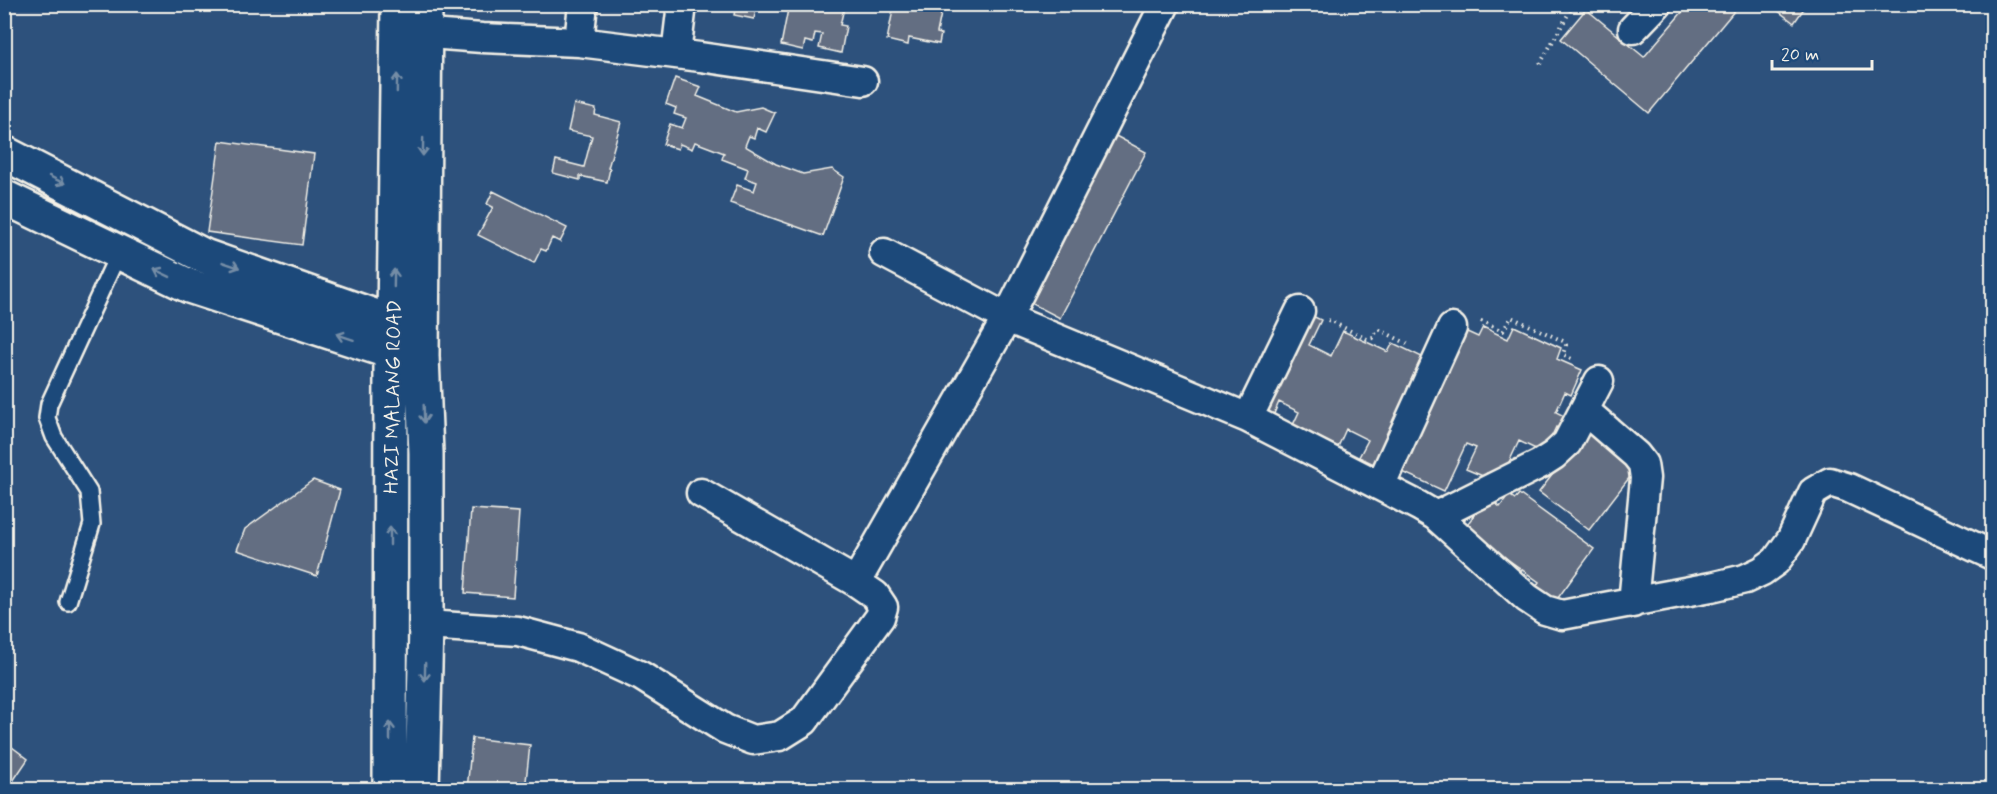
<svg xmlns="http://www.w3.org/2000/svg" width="1997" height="794" font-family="Mynerve,sans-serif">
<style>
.building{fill:#636e82;stroke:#f4f1e8;stroke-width:1.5}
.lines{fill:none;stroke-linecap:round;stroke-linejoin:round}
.service-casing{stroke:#f4f1e8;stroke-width:20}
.minor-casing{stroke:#f4f1e8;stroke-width:33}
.tertiary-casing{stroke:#f4f1e8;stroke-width:38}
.secondary-casing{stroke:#f4f1e8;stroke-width:38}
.path{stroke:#f4f1e8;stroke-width:4;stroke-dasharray:1.5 4.5;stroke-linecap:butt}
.service{stroke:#1f4a7a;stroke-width:15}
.minor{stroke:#1f4a7a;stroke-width:28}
.tertiary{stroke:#1f4a7a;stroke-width:33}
.secondary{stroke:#1f4a7a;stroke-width:33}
.oneway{stroke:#748da6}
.labels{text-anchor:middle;stroke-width:4.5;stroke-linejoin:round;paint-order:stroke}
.street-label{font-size:20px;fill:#f4f1e8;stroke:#1f4a7a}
</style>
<rect width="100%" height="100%" fill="#2d517c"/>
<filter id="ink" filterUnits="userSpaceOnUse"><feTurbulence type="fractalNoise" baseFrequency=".0167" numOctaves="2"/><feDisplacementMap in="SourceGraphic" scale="12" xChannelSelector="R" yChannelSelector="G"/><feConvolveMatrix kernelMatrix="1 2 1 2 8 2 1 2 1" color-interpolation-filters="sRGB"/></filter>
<g filter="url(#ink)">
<path class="building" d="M 736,4 L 757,4 L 754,19 L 734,15 Z
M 789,4 L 845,4 L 840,25 L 846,26 L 841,53 L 819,48 L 822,34 L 815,33 L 813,43 L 805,41 L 803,50 L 781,45 Z
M 883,4 L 943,4 L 937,33 L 941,34 L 939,44 L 909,38 L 908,45 L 887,40 L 893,10 L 883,8 Z
M 1689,4 L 1740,4 L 1649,113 L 1561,39 L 1586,9 L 1644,57 Z
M 1769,4 L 1807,4 L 1794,23 Z
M 675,78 L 701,87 L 697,96 L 736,112 L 761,107 L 775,113 L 766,132 L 757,128 L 754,138 L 749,136 L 745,146 L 776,164 L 803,174 L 832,169 L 844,177 L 823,236 L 730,203 L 737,185 L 754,191 L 757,182 L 745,178 L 748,169 L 722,159 L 724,153 L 695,142 L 692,149 L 680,144 L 678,149 L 663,144 L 670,124 L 682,128 L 686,118 L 674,114 L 676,108 L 666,104 Z
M 574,104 L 596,109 L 595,115 L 621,122 L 608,168 L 610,169 L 607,182 L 580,176 L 580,180 L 553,173 L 556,160 L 584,167 L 592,136 L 568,131 Z
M 1112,134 L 1146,152 L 1060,318 L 1027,301 Z
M 220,141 L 314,154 L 302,245 L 207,232 Z
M 493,191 L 567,228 L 560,242 L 552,238 L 546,251 L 541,249 L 534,263 L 478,235 L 493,207 L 487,204 Z
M 1304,312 L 1321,320 L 1309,345 L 1331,356 L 1343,331 L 1388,352 L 1393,343 L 1422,357 L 1407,389 L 1413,392 L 1378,466 L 1359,457 L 1368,440 L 1346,429 L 1338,447 L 1293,425 L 1299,412 L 1279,402 L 1273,416 L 1258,409 Z
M 1514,326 L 1561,348 L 1557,359 L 1582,370 L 1571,395 L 1565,392 L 1556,412 L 1566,417 L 1560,429 L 1556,427 L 1544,453 L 1519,441 L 1501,479 L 1487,473 L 1485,477 L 1466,469 L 1476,448 L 1466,444 L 1444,491 L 1398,470 L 1463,330 L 1478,337 L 1483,327 L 1508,339 Z
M 1586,431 L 1636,469 L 1589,530 L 1539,492 Z
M 313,480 L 340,490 L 317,576 L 237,550 L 245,529 Z
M 1519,494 L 1594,549 L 1555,602 L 1535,588 L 1539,582 L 1481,540 L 1482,538 L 1466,526 L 1487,497 L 1500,507 L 1509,495 L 1515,499 Z
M 471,509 L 519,512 L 513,597 L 465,593 Z
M 472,738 L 530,745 L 525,790 L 467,790 Z
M 4,741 L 28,759 L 7,790 L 4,790 Z"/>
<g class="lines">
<g class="service-casing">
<path id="service" d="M 68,602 L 92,524 L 89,492 L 54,437 L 47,418 L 49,404 L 119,252"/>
</g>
<g class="minor-casing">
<path id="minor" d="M 1633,29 L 1657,4
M 403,32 L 482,38 L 579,42 L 700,57 L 863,81
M 579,42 L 583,4
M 676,54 L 682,4
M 884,253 L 1007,318 L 1248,418 L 1419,506 L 1436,516 L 1527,598 L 1545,610 L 1562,615 L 1711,587 L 1745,579 L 1762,571 L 1776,561 L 1791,540 L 1813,492 L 1830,482 L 1849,488 L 1992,555
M 1584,410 L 1636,455 L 1643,464 L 1645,478 L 1633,603
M 1248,418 L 1300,311
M 1380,486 L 1452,328
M 1436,516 L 1540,464 L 1554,455 L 1567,443 L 1599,381
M 856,582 L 1007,318 L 1165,4
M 426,625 L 518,631 L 578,647 L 641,676 L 725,729 L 753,740 L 780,736 L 804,721 L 880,617 L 883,607 L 875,595 L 856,582 L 701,493"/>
</g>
<g class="tertiary-casing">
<path id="tertiary" d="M 4,153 L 204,256 L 394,323 L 422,326
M 4,197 L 189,286 L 391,352 L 417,355"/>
</g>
<g class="secondary-casing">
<path id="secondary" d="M 390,790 L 391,352 L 394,323 L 398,4
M 422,790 L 426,625 L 426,453 L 422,356 L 425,4"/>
</g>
<path class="path" d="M 1540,64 L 1574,4
M 1328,320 L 1367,339 L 1373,338 L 1376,332 L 1380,330 L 1410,345
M 1481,321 L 1503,331 L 1511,317 L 1563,341 L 1566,345 L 1563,354 L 1575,361"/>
<use href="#service" class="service"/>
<use href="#minor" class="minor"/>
<use href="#tertiary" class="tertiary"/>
<use href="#secondary" class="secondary"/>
</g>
<defs><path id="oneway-shaft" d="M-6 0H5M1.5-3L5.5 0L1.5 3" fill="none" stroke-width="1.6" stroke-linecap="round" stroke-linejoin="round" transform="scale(1.5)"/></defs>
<g class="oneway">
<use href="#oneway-shaft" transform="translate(397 83) rotate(-89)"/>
<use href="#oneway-shaft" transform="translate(423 147) rotate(91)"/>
<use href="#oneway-shaft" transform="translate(57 180) rotate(27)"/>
<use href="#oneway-shaft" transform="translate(231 265) rotate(19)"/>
<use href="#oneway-shaft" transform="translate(162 273) rotate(-154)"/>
<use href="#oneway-shaft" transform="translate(394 278) rotate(-89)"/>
<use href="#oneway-shaft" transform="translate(345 337) rotate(-162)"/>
<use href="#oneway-shaft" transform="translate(424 414) rotate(88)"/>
<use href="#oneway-shaft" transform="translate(390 536) rotate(-90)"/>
<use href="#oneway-shaft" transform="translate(425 672) rotate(91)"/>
<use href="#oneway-shaft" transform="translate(390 731) rotate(-90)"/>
</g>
</g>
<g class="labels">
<g class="street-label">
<text transform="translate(392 397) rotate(-89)" y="7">HAZI MALANG ROAD</text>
</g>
</g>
<rect width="1997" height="794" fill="none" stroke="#1f4a7a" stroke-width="24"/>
<rect x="12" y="12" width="1973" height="770" fill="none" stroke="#f4f1e8" stroke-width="2" filter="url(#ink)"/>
<path d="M1772 60v9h100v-9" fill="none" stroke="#f4f1e8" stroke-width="3"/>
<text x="1781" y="60" font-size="18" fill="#f4f1e8" stroke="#1f4a7a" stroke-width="4.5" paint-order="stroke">20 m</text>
</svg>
